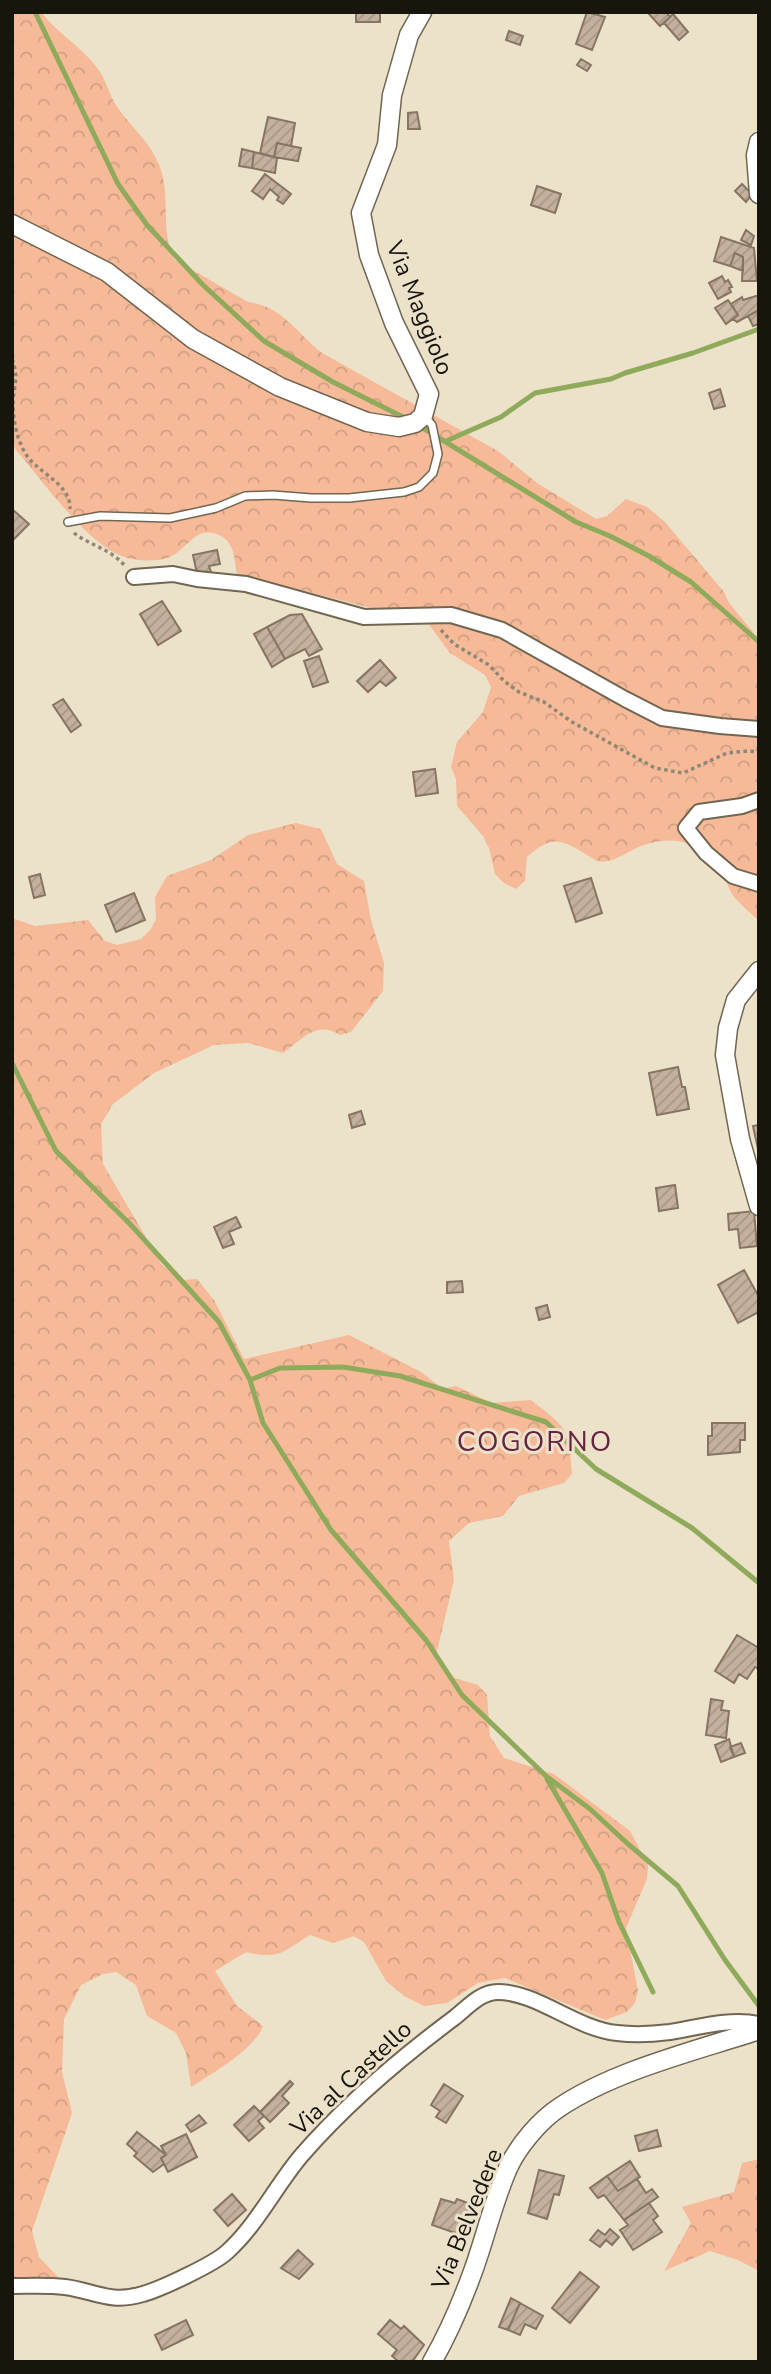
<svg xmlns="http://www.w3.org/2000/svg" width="771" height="2374" font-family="'Nunito Sans',sans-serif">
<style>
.forest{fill:url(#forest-crowns)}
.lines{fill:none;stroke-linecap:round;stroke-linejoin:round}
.stream{stroke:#90aa5c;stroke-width:5}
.building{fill:url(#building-hatch);stroke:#867563;stroke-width:2}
.service-casing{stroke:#706651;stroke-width:10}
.minor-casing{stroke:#706651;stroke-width:18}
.tertiary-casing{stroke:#706651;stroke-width:21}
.path{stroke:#8e8775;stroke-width:3.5;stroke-dasharray:3.5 3.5;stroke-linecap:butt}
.service{stroke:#fff;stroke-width:7}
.minor{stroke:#fff;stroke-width:14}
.tertiary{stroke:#fff;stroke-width:18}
.labels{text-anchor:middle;stroke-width:6;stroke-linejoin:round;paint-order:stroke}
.street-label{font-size:24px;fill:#18150c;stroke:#ece1c9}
.quarter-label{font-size:28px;letter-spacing:2px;fill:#642340;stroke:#ece1c9}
</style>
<defs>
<pattern id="forest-crowns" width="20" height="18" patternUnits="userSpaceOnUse" patternTransform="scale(1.75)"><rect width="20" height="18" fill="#f6ba98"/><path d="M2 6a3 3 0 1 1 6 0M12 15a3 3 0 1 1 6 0" fill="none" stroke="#d29f82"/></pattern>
<pattern id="building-hatch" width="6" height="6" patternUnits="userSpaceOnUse" patternTransform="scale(1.75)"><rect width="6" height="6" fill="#c3b19d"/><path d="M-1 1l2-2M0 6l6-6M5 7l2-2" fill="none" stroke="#a79786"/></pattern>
</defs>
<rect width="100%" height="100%" fill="#ece1c9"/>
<path class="forest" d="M 12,12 L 41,12 C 56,32 83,48 98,69 C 107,81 109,96 118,108 C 131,127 151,143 159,165 C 172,195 159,232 175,260 L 248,302 C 282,306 297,333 322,353 L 498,451 L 537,483 L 596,519 L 607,516 L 626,499 L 647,507 L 665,522 L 724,592 L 729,603 L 759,639 L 759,921 C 750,912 739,904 732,894 C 729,889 728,884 725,879 C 706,846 682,833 644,845 C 630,849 613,865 598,861 C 594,860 588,855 584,853 C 559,838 551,836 527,857 L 525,881 L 516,889 L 504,883 L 495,874 L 489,848 L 483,836 L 457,806 L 456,779 L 451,767 L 457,742 L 483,712 L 491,687 L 485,675 L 450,653 L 419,611 L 371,608 L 237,574 C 235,566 235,554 231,547 C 225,533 207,528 195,537 C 186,544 180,552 170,557 C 155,563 131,561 117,554 C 84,539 40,478 16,450 L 12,442 Z
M 296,823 L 321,829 L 337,864 L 364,881 L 371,920 L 384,963 L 383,991 L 351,1032 L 340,1035 C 316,1020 303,1039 283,1053 L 249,1043 L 214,1045 L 154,1073 L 113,1104 L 101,1124 L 103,1164 L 162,1265 L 184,1280 L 197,1279 L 214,1300 L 244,1359 L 349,1335 L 421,1372 L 443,1389 L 456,1386 L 492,1403 L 531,1400 C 568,1430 569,1426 572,1474 L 564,1483 L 519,1496 L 503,1516 L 469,1523 L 449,1541 L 454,1580 L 436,1655 L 451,1677 L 478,1685 L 487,1695 L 490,1736 L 504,1758 L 554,1774 L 630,1831 L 648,1865 L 647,1879 L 626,1928 L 638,1991 L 635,2003 L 627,2012 L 605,2020 L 505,1978 L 478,1983 L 447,2003 L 424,2006 L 404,1996 L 386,1981 L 364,1942 L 354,1936 L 333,1943 L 310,1935 C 282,1952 280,1960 246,1952 L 215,1971 L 237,2006 L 263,2026 C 255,2049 211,2074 191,2087 L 186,2053 L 176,2033 L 147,2016 L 136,1985 L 116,1972 L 103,1974 L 81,1985 L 64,2019 L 62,2072 L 72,2113 L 32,2231 L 39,2257 L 61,2280 L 12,2280 L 12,918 L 35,926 L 88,920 L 105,941 L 117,945 L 141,939 L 150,930 L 156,920 L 155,897 L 167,876 L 211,860 L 248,835 Z
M 755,2160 L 759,2160 L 759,2271 L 738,2260 L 710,2251 L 664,2271 L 691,2223 L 682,2207 L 734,2192 L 742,2163 Z"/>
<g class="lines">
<path class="stream" d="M 35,12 L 118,184 L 147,225 L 203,285 L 264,341 L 333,382 L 409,420
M 418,425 L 576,522 L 610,536 L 649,556 L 691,582 L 759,642
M 446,441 L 501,417 L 535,393 L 611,379 L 625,373 L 693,353 L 759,329
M 12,1063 L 56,1151 L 130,1224 L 219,1322 L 250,1380 L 263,1423 L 286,1459 L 331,1530 L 426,1640 L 462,1695 L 546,1776 L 590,1809 L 628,1844 L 678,1886 L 725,1960 L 759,2006
M 250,1380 L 280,1368 L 343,1367 L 400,1376 L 546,1422 L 596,1469 L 692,1528 L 759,1583
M 547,1779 L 602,1873 L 619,1922 L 653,1992"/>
</g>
<path class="building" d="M 356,12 L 380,12 L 380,22 L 356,22 Z
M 587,12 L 605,17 L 592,50 L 576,44 Z
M 651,12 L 666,12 L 670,17 L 660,26 L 649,14 Z
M 673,14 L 688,32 L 679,40 L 664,23 Z
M 509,31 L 523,36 L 520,45 L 506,40 Z
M 581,59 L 591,65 L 587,71 L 577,65 Z
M 417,112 L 420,129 L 408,129 L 408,113 Z
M 268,117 L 295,123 L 291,146 L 277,143 L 274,157 L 260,153 Z
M 277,143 L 301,148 L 298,161 L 274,157 Z
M 242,149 L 254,152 L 252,168 L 239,166 Z
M 254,152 L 277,158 L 275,173 L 252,168 Z
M 265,174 L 291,194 L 283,204 L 277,200 L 279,197 L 270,189 L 263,199 L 252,191 Z
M 742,184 L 752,194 L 746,202 L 735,191 Z
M 537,186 L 561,194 L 555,213 L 531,205 Z
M 746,230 L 754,236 L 751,245 L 741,240 Z
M 721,237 L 754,248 L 757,281 L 742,281 L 743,257 L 735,253 L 730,266 L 714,261 Z
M 735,253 L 743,257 L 743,271 L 730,266 Z
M 722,276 L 725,282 L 728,280 L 732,287 L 729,288 L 731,292 L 718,299 L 709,283 Z
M 759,295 L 759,310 L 737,322 L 733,319 L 738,315 L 731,304 L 742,297 L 743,300 Z
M 728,300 L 738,315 L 726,324 L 715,308 Z
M 759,310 L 759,324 L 753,326 L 748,316 Z
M 720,389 L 725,406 L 714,409 L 709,393 Z
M 12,509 L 29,524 L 12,541 Z
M 217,550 L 220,564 L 209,566 L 212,575 L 198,578 L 193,555 Z
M 162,601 L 181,631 L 158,645 L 140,614 Z
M 302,614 L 322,649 L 309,656 L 305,649 L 285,659 L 267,627 L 290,615 Z
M 267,627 L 285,659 L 272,667 L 254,634 Z
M 319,656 L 328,682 L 313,687 L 304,661 Z
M 380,660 L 396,678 L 386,686 L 380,681 L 368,692 L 357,681 Z
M 63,699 L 81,725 L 71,732 L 53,705 Z
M 435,769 L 438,793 L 416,796 L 413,772 Z
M 40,874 L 45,895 L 34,898 L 29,877 Z
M 591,878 L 602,913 L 576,922 L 564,886 Z
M 134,893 L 145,920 L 116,932 L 105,905 Z
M 678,1067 L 682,1087 L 685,1087 L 689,1109 L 657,1115 L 649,1073 Z
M 361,1111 L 365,1124 L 352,1128 L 349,1115 Z
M 759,1125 L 759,1154 L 753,1126 Z
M 675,1185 L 678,1208 L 659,1211 L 656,1188 Z
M 754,1211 L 757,1246 L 740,1248 L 738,1229 L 729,1230 L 728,1214 Z
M 236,1217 L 241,1227 L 229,1232 L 234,1244 L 223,1248 L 214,1227 Z
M 744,1270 L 759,1297 L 759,1312 L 738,1323 L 718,1285 Z
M 462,1281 L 463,1292 L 447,1293 L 447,1282 Z
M 547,1305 L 550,1317 L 539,1320 L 536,1308 Z
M 712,1423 L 745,1423 L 745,1440 L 740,1440 L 740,1452 L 708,1455 L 708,1436 L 712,1436 Z
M 737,1635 L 759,1648 L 759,1669 L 755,1667 L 747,1679 L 739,1674 L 734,1683 L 715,1671 Z
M 711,1699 L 723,1701 L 721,1710 L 729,1711 L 726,1738 L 706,1735 Z
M 729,1739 L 734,1757 L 721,1762 L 715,1745 Z
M 741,1743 L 745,1753 L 734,1757 L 730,1747 Z
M 290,2081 L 293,2084 L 282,2096 L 289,2103 L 270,2122 L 260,2112 Z
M 444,2084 L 463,2096 L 446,2123 L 436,2117 L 440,2111 L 431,2105 Z
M 254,2106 L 264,2116 L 258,2121 L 264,2128 L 249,2141 L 234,2125 Z
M 199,2115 L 206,2123 L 191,2132 L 186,2125 Z
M 657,2130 L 661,2146 L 639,2151 L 635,2136 Z
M 137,2132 L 166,2155 L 161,2158 L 164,2164 L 153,2172 L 134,2156 L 137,2153 L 127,2144 Z
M 186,2134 L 197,2157 L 168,2172 L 161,2158 L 166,2155 L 161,2146 Z
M 630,2161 L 640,2177 L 618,2191 L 607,2176 Z
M 539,2170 L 564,2176 L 559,2195 L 554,2194 L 547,2219 L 528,2213 Z
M 607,2176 L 618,2191 L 637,2179 L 646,2193 L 652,2189 L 658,2197 L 624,2220 L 604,2195 L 598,2198 L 590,2188 Z
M 232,2194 L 246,2210 L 228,2226 L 214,2210 Z
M 441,2199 L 455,2203 L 457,2199 L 471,2204 L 461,2235 L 432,2225 Z
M 649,2203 L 658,2216 L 653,2220 L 662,2232 L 633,2250 L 620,2230 L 628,2225 L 624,2220 Z
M 610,2229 L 619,2237 L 612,2245 L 606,2240 L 600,2247 L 590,2240 L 598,2230 L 605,2235 Z
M 298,2250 L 313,2264 L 299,2279 L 281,2268 Z
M 580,2272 L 599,2287 L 570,2323 L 552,2308 Z
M 511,2298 L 520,2303 L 508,2330 L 499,2327 Z
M 520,2303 L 543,2316 L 536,2329 L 525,2324 L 520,2335 L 508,2330 Z
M 186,2320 L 193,2335 L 162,2350 L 155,2335 Z
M 390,2320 L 401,2329 L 404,2326 L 424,2345 L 412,2362 L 399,2362 L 392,2356 L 397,2350 L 378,2334 Z"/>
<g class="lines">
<g class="service-casing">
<path id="service" d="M 68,522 L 100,516 L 170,518 L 216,508 L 245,496 L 273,495 L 311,498 L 349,498 L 404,492 L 419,487 L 433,473 L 438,454 L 432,425 L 425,417"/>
</g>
<g class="minor-casing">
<path id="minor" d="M 134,577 L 173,574 L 197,579 L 246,584 L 364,617 L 451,615 L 502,630 L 625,699 L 662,718 L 720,726 L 759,729
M 759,800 L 742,806 L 699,812 L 686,828 L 706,853 L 733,876 L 759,884
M 12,2286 C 30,2286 48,2285 65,2287 C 95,2291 110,2304 143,2294 C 161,2289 214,2264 227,2252 C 257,2225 275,2187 301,2156 C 346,2104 399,2059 454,2018 C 467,2008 480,1992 498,1992 C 537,1992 576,2029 617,2033 C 634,2035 654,2034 670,2032 C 700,2027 729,2018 759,2024"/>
</g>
<g class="tertiary-casing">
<path id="tertiary" d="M 759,142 L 756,155 L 759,194
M 12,224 L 107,272 L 193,339 L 280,387 L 367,422 L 399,427 L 415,423 L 423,416 L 429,394 L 394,323 L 369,255 L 361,213 L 387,145 L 392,95 L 409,35 L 422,12
M 759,971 L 736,1000 L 728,1028 L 725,1055 L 740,1139 L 759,1206
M 432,2362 C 448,2334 461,2304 472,2274 C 485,2239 493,2202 508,2168 C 518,2146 540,2120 560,2107 C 616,2070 695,2051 759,2030"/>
</g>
<path class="path" d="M 12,359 C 19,377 14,384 13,402 C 13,419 16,436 24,451 C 35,473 71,482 70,509
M 74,533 C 89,545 111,549 125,566
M 441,630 L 454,644 L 489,665 L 504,681 L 519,692 L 544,702 L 572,722 L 655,768 L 683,773 L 727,753 L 748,751 L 759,752"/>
<use href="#service" class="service"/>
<use href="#minor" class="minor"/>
<use href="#tertiary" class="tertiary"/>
</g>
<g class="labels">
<g class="street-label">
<text transform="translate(420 308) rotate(68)" y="8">Via Maggiolo</text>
<text transform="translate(351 2078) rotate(-43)" y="8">Via al Castello</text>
<text transform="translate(467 2219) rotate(-68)" y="8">Via Belvedere</text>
</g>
<g class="quarter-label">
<text x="535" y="1451">COGORNO</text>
</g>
</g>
<rect width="771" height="2374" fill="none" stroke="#18150c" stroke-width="28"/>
</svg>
